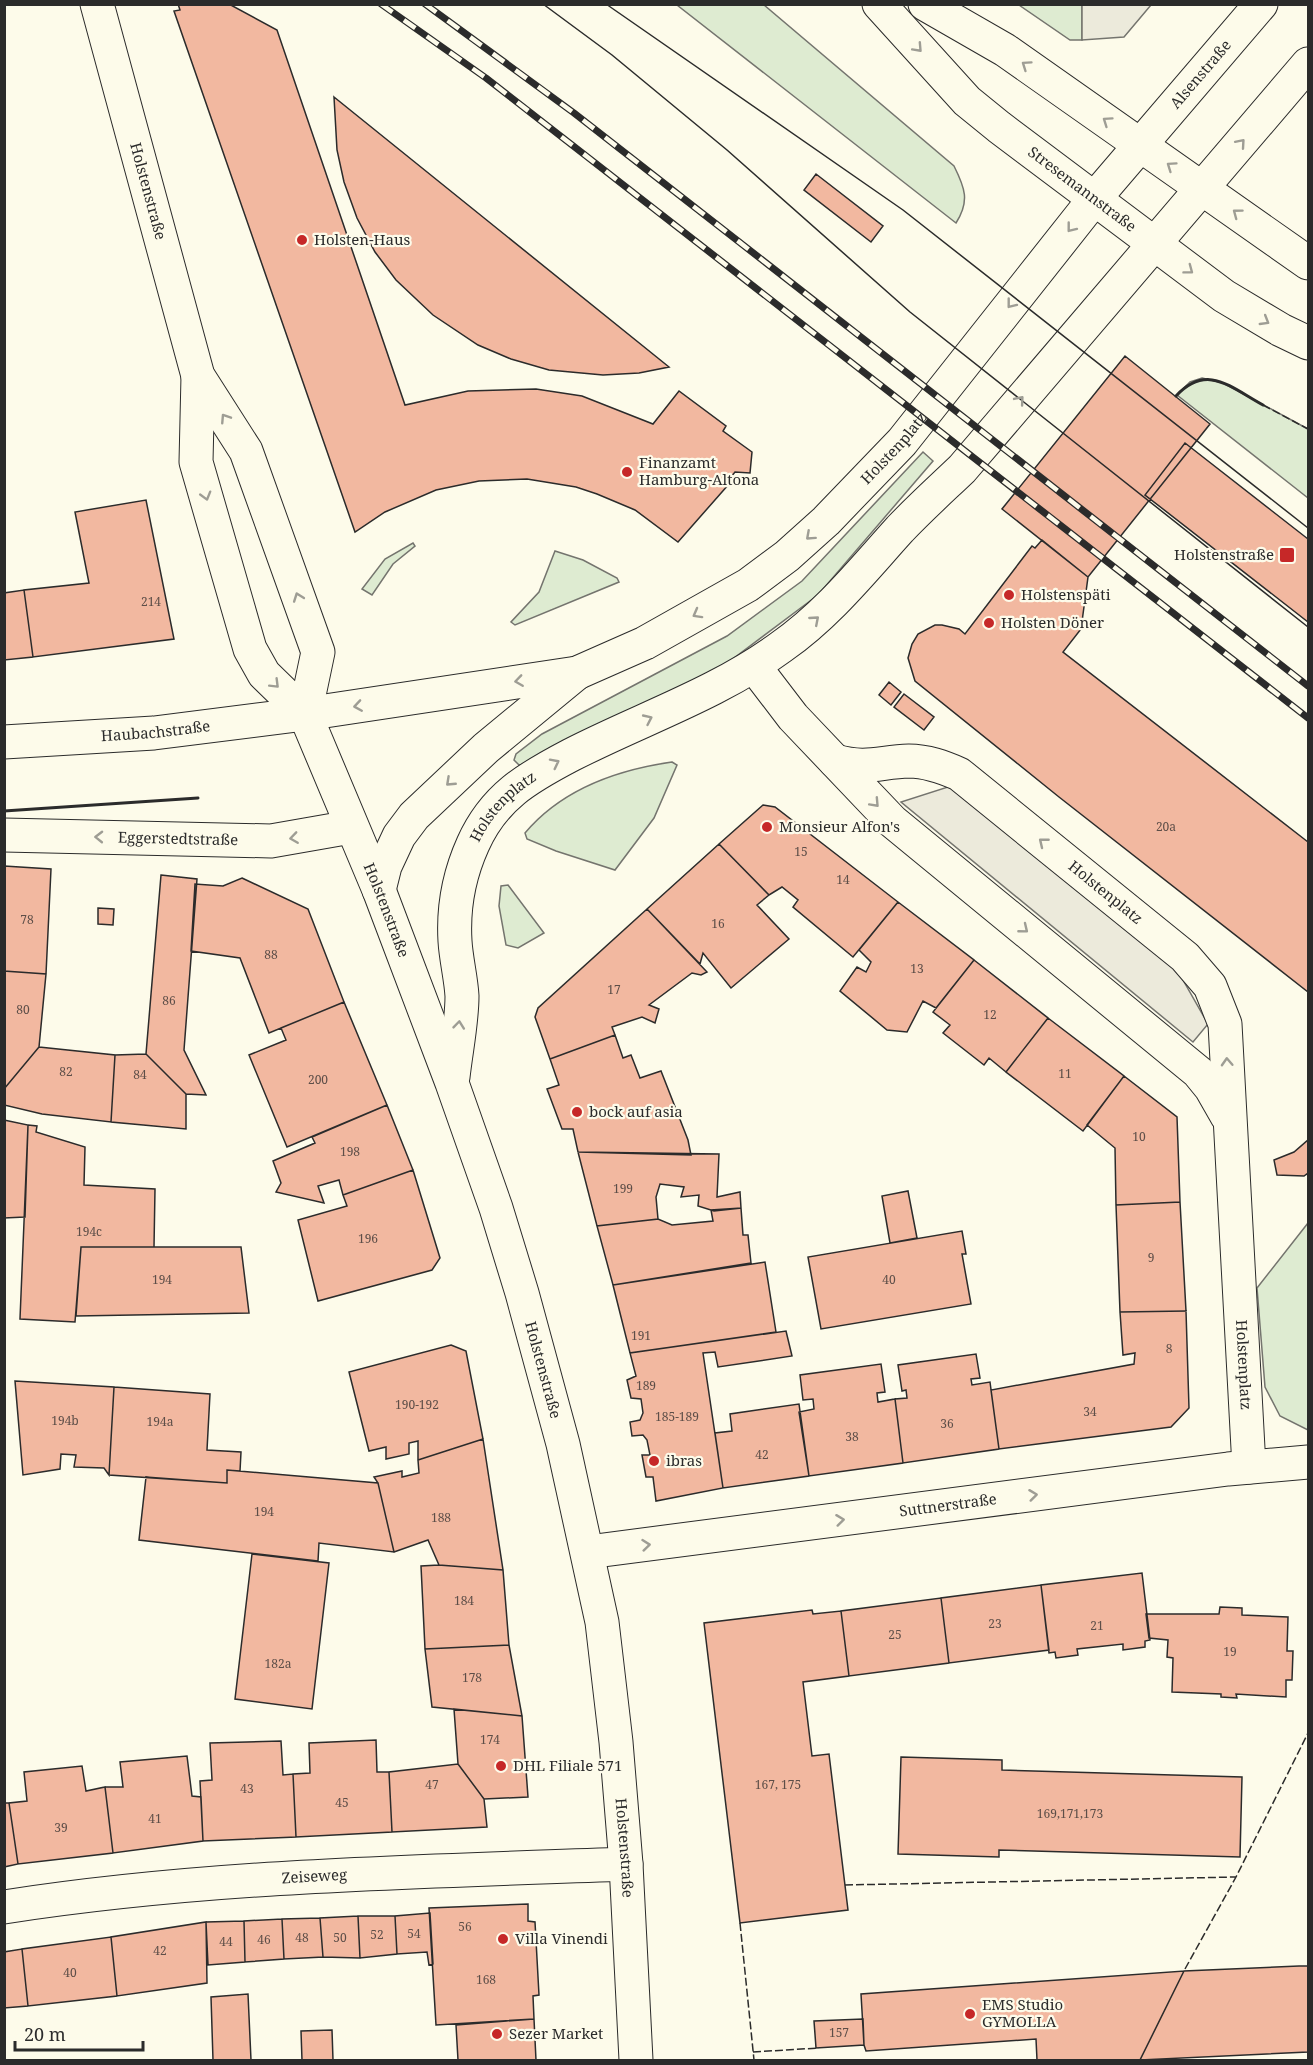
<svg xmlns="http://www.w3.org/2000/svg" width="1313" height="2065" font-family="'Noto Serif',serif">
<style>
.green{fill:#deebd1;stroke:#74746e;stroke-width:1.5}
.parking{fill:#eceadb;stroke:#74746e;stroke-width:1.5}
.building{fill:#f2b8a0;stroke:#2b2b2b;stroke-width:1.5}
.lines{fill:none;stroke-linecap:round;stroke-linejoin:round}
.minor-casing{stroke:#2b2b2b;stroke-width:35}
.major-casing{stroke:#2b2b2b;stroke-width:35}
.minor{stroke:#fdfbea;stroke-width:33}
.major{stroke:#fdfbea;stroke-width:33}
.tram{stroke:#2b2b2b;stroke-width:1.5}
.rail-casing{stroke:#2b2b2b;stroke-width:7}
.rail{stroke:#fdfbea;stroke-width:4.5;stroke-dasharray:14;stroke-linecap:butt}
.fence{stroke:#2b2b2b;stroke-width:1.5;stroke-dasharray:8 3;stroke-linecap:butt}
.wall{stroke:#2b2b2b;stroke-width:3}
.oneway{stroke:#9e9d94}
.poi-dot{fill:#c62828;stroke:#fdfbea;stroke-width:2}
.labels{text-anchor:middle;stroke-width:4.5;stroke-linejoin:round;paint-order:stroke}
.number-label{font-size:12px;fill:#5d4e48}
.street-label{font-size:15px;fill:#2b2b2b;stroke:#fdfbea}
.poi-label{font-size:15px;fill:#2b2b2b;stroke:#fdfbea;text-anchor:start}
</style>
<rect width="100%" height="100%" fill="#fdfbea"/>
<path class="green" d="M 677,5 L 764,5 L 954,166 C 965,188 970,201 956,223 Z
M 1019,5 L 1082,5 L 1082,40 L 1070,40 Z
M 1202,378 L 1223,383 L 1308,429 L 1308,498 L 1177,395 L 1190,382 Z
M 923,452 L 933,461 L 818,595 L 714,673 L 526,764 L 519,765 L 514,760 L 516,754 L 542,734 L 727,636 L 802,581 Z
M 413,543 L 415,546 L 393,564 L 372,595 L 362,589 L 385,559 Z
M 555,551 L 583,560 L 617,578 L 619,582 L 515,625 L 511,622 L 539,592 Z
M 672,762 L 677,765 L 654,818 L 615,870 L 556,851 L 527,839 L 525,833 C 562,789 616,770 672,762 Z
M 508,885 L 544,933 L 518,948 L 506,945 L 499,906 L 501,886 Z
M 1308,1223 L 1308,1430 L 1280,1416 L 1265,1387 L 1257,1288 Z"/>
<path class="parking" d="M 1082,5 L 1082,4 L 1151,5 L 1124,37 L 1082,40 Z
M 954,785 L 1175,966 L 1208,1024 L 1193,1042 L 901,802 Z"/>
<path class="building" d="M 178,4 L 229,4 L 277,30 L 405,405 L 468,391 L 536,389 L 582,396 L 653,424 L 679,391 L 726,426 L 723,431 L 752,452 L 750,473 L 735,472 L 727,482 L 729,484 L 678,542 L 635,510 L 597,494 L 576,487 L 527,479 L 479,481 L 436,490 L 385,512 L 355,532 L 174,11 L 180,10 Z
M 334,97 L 669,367 L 639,373 L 603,375 L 549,370 L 511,359 L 478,345 L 433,315 L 396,280 L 375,252 L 357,218 L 344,182 L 337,150 Z
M 816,174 L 883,226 L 871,242 L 804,190 Z
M 1125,356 L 1210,424 L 1088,577 L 1002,509 Z
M 1185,443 L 1308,539 L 1308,622 L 1145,495 Z
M 146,500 L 174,639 L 33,657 L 24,590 L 89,583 L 75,512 Z
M 1042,540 L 1088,577 L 1081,629 L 1063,652 L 1308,842 L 1308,992 L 1059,797 L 915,681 L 908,658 L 912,644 L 918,634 L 935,625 L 942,625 L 959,629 L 965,634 L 1032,546 L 1035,548 Z
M 24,590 L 33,657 L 4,660 L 4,593 Z
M 889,682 L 901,692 L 891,705 L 879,695 Z
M 904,694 L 934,717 L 924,730 L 894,707 Z
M 763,805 L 775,807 L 898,902 L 853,957 L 793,907 L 798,900 L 782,887 L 769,895 L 719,844 Z
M 719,844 L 769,895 L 757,905 L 789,939 L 731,988 L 703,953 L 700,964 L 647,909 Z
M 4,866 L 51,869 L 46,974 L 4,971 Z
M 161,875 L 197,879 L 184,1050 L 206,1095 L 186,1094 L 146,1054 Z
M 242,878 L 308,909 L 344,1002 L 269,1033 L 240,958 L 191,951 L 195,884 L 223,886 Z
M 898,902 L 974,960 L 936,1008 L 923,1001 L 907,1032 L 887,1030 L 840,991 L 857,967 L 866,972 L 871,962 L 859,950 Z
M 98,908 L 114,909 L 113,925 L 98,924 Z
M 647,909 L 707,972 L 701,975 L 692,973 L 649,1005 L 659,1009 L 655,1023 L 642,1017 L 612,1027 L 615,1035 L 550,1059 L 535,1017 L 538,1008 Z
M 974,960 L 1048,1018 L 1006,1072 L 989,1058 L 984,1065 L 943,1033 L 950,1025 L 933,1012 Z
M 4,971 L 46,974 L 39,1047 L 4,1089 Z
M 344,1002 L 387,1105 L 287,1147 L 249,1055 L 286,1040 L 281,1028 Z
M 1048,1018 L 1124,1076 L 1083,1131 L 1006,1072 Z
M 615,1035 L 623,1058 L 631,1055 L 640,1078 L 661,1071 L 688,1140 L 691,1155 L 578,1152 L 573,1129 L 562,1129 L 547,1089 L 559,1085 L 550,1059 Z
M 39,1047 L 115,1055 L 111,1122 L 42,1114 L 4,1105 L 4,1089 Z
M 146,1054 L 186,1094 L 186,1129 L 111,1122 L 115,1055 Z
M 1124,1076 L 1177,1117 L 1180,1202 L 1116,1205 L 1115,1148 L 1087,1125 Z
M 387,1105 L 413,1170 L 343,1195 L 339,1180 L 318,1186 L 324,1203 L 276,1192 L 281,1183 L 273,1161 L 315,1143 L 312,1137 Z
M 4,1120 L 28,1125 L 25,1217 L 4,1218 Z
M 28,1125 L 37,1126 L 36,1132 L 85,1147 L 84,1185 L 155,1189 L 154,1247 L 81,1247 L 75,1322 L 20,1319 Z
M 1308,1140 L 1308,1173 L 1304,1176 L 1277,1175 L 1274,1160 L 1294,1152 Z
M 578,1152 L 719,1154 L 717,1197 L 740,1192 L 741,1208 L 714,1211 L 698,1206 L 699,1195 L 681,1197 L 684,1187 L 660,1184 L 656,1197 L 658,1219 L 597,1226 Z
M 413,1170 L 440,1258 L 432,1270 L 318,1301 L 298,1220 L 347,1206 L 343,1195 Z
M 908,1191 L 917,1238 L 890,1243 L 882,1196 Z
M 1180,1202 L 1186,1311 L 1120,1312 L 1116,1205 Z
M 741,1208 L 743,1235 L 748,1235 L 751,1263 L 613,1285 L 597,1226 L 658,1219 L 672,1225 L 713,1221 L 711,1210 Z
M 962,1231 L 966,1254 L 962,1254 L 971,1304 L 821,1329 L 808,1257 Z
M 81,1247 L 241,1247 L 249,1313 L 76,1316 Z
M 765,1262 L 776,1332 L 630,1353 L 613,1285 Z
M 1186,1311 L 1189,1408 L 1171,1427 L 999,1449 L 991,1390 L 1134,1364 L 1135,1353 L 1123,1355 L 1120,1312 Z
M 786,1331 L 792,1356 L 718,1367 L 715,1352 L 703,1353 L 723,1488 L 656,1501 L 653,1477 L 646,1477 L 642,1455 L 650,1455 L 647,1440 L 643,1435 L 632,1436 L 630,1422 L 640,1420 L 643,1413 L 641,1399 L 631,1398 L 627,1380 L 636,1376 L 630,1353 Z
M 451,1345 L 466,1351 L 483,1439 L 418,1460 L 418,1441 L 409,1443 L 409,1454 L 386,1459 L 386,1447 L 369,1451 L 349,1372 Z
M 976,1354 L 980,1378 L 971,1379 L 972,1385 L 990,1382 L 999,1449 L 903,1463 L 895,1399 L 907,1398 L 906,1390 L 902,1391 L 898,1365 Z
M 881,1364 L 885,1392 L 877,1393 L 878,1402 L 895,1399 L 903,1463 L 809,1476 L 799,1412 L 814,1409 L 813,1399 L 803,1400 L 800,1375 Z
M 15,1381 L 114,1387 L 109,1475 L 104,1468 L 74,1467 L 76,1455 L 61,1454 L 60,1469 L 23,1475 Z
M 114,1387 L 210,1394 L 207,1450 L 241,1452 L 240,1471 L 227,1470 L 227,1483 L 109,1475 Z
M 799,1404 L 809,1476 L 723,1488 L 715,1433 L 732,1431 L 730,1414 Z
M 483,1439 L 503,1570 L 439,1565 L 428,1540 L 394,1552 L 378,1483 L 374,1477 L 402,1471 L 402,1477 L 419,1473 L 418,1460 Z
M 227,1470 L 378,1483 L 394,1552 L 319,1543 L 318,1561 L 139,1540 L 146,1477 L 227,1483 Z
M 252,1554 L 329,1563 L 312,1709 L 235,1699 Z
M 439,1565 L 503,1570 L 509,1645 L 425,1649 L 421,1566 Z
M 1142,1573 L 1150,1640 L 1145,1641 L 1145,1647 L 1123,1650 L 1123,1644 L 1077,1649 L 1078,1655 L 1056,1658 L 1055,1652 L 1049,1653 L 1041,1585 Z
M 1041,1585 L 1049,1650 L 949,1663 L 941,1598 Z
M 941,1598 L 949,1663 L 849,1676 L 841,1611 Z
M 1220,1607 L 1242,1608 L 1242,1615 L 1288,1617 L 1287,1651 L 1293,1651 L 1292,1680 L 1286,1680 L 1286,1697 L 1236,1694 L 1237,1698 L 1221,1697 L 1221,1694 L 1172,1692 L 1173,1658 L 1167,1657 L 1168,1640 L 1149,1638 L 1146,1614 L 1219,1614 Z
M 812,1610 L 813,1614 L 841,1611 L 849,1676 L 803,1682 L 812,1756 L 829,1754 L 848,1910 L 740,1923 L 704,1623 Z
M 509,1645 L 522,1716 L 432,1707 L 425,1649 Z
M 454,1709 L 522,1716 L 528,1797 L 484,1799 L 458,1764 Z
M 376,1740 L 377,1772 L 389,1772 L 392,1832 L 296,1837 L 293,1774 L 310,1773 L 309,1743 Z
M 281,1741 L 283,1775 L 293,1774 L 296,1837 L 203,1841 L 200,1781 L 212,1780 L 210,1743 Z
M 187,1756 L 192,1796 L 201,1797 L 203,1841 L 113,1853 L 105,1787 L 123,1787 L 120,1762 Z
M 901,1757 L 1002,1760 L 1002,1770 L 1242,1777 L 1240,1857 L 999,1850 L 999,1857 L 898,1854 Z
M 458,1764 L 484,1799 L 487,1827 L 392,1832 L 389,1772 Z
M 82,1766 L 86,1791 L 105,1787 L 113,1853 L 18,1864 L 9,1803 L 27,1801 L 24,1772 Z
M 4,1803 L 9,1803 L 18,1864 L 4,1867 Z
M 528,1904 L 528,1921 L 535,1922 L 539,1995 L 533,1996 L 534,2019 L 436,2025 L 429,1908 Z
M 430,1913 L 433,1964 L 429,1965 L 427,1952 L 397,1954 L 395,1916 Z
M 358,1916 L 360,1958 L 323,1957 L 320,1918 Z
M 358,1916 L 395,1916 L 397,1954 L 360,1958 Z
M 320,1918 L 323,1957 L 284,1959 L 282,1919 Z
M 282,1919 L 284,1959 L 245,1962 L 244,1921 Z
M 244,1921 L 245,1962 L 208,1965 L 206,1922 Z
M 206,1922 L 207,1983 L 117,1996 L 111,1937 Z
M 111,1937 L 117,1996 L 28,2006 L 22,1949 Z
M 22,1949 L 28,2006 L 4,2008 L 4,1952 Z
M 1299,1966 L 1308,1966 L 1308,2052 L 1140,2060 L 1184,1971 Z
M 1184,1971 L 1140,2060 L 1037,2060 L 1036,2039 L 866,2051 L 864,2045 L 861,1994 Z
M 248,1994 L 251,2060 L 213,2060 L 211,1997 Z
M 534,2019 L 536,2060 L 458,2060 L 456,2025 Z
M 863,2019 L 864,2045 L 816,2048 L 814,2021 Z
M 332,2030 L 333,2060 L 302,2060 L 301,2031 Z"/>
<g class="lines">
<g class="minor-casing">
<g id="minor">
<path d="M 754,666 L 793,717 L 892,821 L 1198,1072 L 1211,1088 L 1227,1116"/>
<path id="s1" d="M 4,742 L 154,733 L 305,714"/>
<path id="s2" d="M 835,761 C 867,770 879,762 909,761 C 927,761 943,767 959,774 L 1185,957 L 1210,986 L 1225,1024 L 1249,1467"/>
<path id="s3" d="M 4,835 L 271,841 L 351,827"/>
<path id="s4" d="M 588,1552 L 1228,1469 L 1308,1462"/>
<path id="s5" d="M 4,1907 C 210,1875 418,1872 626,1864"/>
</g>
</g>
<g class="major-casing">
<g id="major">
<path id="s6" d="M 97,4 L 198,376 L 246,451 L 318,652 L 305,714"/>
<path id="s7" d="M 879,4 L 967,101 L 999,127 L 1224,296 L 1281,330 L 1308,343"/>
<path d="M 925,4 L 1005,50 L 1308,263"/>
<path id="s8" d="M 198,376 L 196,462 L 250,649 L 264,674 L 305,714 L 379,890 L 452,1083 L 496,1208 L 522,1293 L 563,1444 L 602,1622 L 616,1742 L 626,1864 L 636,2060"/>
<path id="s9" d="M 305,714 L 577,673 L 645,643 L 748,585 L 787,556 L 826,521 L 902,442 L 1095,198 L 1261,4"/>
<path d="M 379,890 L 385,866 L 399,836 L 414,816 L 486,748 L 577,673"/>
<path id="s10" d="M 453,1077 C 456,1050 462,1022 462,996 C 461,978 456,959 455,941 C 453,908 459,875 473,844 C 494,797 527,778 571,755 C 641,719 717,694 781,647 C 828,614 862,571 900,529 C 920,508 941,489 962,469 L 1308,64"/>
</g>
</g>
<use href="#minor" class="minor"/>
<use href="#major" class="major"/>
<path class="tram" d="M 543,4 L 612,55 L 727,150 L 910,312 L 1308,627
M 606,4 L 903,210 L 1308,528"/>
<g class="rail-casing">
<path id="rail" d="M 381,4 L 486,78 L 1308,718
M 425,4 L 574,113 L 1308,686"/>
</g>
<use href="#rail" class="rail"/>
<path class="fence" d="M 1263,405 L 1308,429
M 845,1885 L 1236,1877
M 740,1923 L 754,2060
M 1185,1969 L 1236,1877 L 1308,1733
M 753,2052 L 819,2048"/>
<path class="wall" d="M 1176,396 C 1207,363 1230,387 1263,405
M 4,811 L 198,798"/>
</g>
<defs><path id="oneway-chevron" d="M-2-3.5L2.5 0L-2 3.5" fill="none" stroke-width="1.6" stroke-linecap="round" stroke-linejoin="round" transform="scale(1.5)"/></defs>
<g class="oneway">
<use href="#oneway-chevron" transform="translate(918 48) rotate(47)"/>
<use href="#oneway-chevron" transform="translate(1026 65) rotate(-145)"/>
<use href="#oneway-chevron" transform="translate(1107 121) rotate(-145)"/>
<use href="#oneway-chevron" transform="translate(1241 143) rotate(-49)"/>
<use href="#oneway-chevron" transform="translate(1171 166) rotate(-145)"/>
<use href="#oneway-chevron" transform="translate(1237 213) rotate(-143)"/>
<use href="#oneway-chevron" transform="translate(1071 228) rotate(128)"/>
<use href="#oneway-chevron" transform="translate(1189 270) rotate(37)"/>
<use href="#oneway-chevron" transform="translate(1011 304) rotate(128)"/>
<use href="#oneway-chevron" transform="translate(1265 321) rotate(31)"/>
<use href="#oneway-chevron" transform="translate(1020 400) rotate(-50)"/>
<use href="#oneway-chevron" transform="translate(225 418) rotate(-123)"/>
<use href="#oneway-chevron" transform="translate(206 496) rotate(74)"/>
<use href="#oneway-chevron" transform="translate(810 536) rotate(138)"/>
<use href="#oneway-chevron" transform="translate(298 597) rotate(-110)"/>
<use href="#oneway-chevron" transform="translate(697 614) rotate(151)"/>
<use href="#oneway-chevron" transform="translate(815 620) rotate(-41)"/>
<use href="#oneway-chevron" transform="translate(519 681) rotate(172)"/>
<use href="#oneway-chevron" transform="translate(275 684) rotate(45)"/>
<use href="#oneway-chevron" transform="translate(358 706) rotate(171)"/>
<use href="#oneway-chevron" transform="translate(648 719) rotate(-25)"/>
<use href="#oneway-chevron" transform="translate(555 763) rotate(-27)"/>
<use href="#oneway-chevron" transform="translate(450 782) rotate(137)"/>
<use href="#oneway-chevron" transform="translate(875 803) rotate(47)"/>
<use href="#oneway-chevron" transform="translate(99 837) rotate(-179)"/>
<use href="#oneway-chevron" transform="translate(294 838) rotate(172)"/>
<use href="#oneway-chevron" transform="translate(1043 842) rotate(-141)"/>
<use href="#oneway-chevron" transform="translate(1024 929) rotate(39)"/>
<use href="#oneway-chevron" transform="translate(459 1025) rotate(-84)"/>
<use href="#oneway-chevron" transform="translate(1227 1062) rotate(-93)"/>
<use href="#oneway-chevron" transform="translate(1033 1495) rotate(-7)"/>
<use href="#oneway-chevron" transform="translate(840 1520) rotate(-7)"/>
<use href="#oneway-chevron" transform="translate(646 1545) rotate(-6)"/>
</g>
<g class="poi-dot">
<circle cx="302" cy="240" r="6"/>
<circle cx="627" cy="472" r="6"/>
<rect x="1279" y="547" width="16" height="16" rx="3"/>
<circle cx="1009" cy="595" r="6"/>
<circle cx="989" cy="623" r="6"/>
<circle cx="767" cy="827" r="6"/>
<circle cx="577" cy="1112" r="6"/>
<circle cx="654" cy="1461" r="6"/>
<circle cx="501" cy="1766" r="6"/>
<circle cx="503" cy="1939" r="6"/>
<circle cx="970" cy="2014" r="6"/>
<circle cx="497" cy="2034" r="6"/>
</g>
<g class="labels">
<g class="number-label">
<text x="151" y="606">214</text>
<text x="1166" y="831">20a</text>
<text x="801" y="856">15</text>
<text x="843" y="884">14</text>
<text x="27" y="924">78</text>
<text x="718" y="928">16</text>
<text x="271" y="959">88</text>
<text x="917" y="973">13</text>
<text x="614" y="994">17</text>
<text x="169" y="1005">86</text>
<text x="23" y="1014">80</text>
<text x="990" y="1019">12</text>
<text x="66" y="1076">82</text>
<text x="1065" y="1078">11</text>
<text x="140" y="1079">84</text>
<text x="318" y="1084">200</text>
<text x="1139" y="1141">10</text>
<text x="350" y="1156">198</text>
<text x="623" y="1193">199</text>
<text x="89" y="1236">194c</text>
<text x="368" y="1243">196</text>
<text x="1151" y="1262">9</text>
<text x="162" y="1284">194</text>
<text x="889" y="1284">40</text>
<text x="641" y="1340">191</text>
<text x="1169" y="1353">8</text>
<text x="646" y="1390">189</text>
<text x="417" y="1409">190-192</text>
<text x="1090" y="1416">34</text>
<text x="677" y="1421">185-189</text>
<text x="65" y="1425">194b</text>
<text x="160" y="1426">194a</text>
<text x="947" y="1428">36</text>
<text x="852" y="1441">38</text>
<text x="762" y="1459">42</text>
<text x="264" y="1516">194</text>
<text x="441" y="1522">188</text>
<text x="464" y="1605">184</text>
<text x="995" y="1628">23</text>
<text x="1097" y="1630">21</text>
<text x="895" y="1639">25</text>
<text x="1230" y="1656">19</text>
<text x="278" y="1668">182a</text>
<text x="472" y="1682">178</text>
<text x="490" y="1744">174</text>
<text x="432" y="1789">47</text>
<text x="778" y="1789">167, 175</text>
<text x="247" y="1793">43</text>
<text x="342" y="1807">45</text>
<text x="1070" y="1818">169,171,173</text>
<text x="155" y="1823">41</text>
<text x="61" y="1832">39</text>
<text x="465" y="1931">56</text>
<text x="414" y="1938">54</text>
<text x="377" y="1939">52</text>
<text x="302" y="1942">48</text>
<text x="340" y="1942">50</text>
<text x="264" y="1944">46</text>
<text x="226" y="1946">44</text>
<text x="160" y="1955">42</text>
<text x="70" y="1977">40</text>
<text x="486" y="1984">168</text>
<text x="839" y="2037">157</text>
</g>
<g class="street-label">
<text dy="5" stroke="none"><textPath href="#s9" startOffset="1152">Alsenstraße</textPath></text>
<text dy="5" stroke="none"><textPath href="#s7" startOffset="276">Stresemannstraße</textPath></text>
<text dy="5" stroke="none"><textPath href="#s6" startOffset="194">Holstenstraße</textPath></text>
<text dy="5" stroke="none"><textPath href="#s9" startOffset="668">Holstenplatz</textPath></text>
<text dy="5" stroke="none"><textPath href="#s1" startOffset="152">Haubachstraße</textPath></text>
<text dy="5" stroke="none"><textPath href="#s10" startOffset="285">Holstenplatz</textPath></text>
<text dy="5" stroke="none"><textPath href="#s3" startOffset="174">Eggerstedtstraße</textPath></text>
<text dy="5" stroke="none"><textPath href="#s2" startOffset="315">Holstenplatz</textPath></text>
<text dy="5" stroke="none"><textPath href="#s8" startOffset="579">Holstenstraße</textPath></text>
<text dy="5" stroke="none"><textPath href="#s2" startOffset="838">Holstenplatz</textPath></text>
<text dy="5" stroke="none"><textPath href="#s8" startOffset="1065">Holstenstraße</textPath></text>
<text dy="5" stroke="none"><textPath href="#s4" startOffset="363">Suttnerstraße</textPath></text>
<text dy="5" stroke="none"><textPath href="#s8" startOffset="1551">Holstenstraße</textPath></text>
<text dy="5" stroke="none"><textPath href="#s5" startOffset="312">Zeiseweg</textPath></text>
</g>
<g class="poi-label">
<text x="314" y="245">Holsten-Haus</text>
<text x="639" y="468">Finanzamt<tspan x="639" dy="17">Hamburg-Altona</tspan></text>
<text x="1274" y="560" text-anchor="end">Holstenstraße</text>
<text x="1021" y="600">Holstenspäti</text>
<text x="1001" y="628">Holsten Döner</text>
<text x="779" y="832">Monsieur Alfon's</text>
<text x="589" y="1117">bock auf asia</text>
<text x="666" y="1466">ibras</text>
<text x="513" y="1771">DHL Filiale 571</text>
<text x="515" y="1944">Villa Vinendi</text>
<text x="982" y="2010">EMS Studio<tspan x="982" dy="17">GYMOLLA</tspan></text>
<text x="509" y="2039">Sezer Market</text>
</g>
</g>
<rect width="1313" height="2065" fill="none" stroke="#2b2b2b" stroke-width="12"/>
<path d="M15 2041v9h128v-9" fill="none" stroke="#2b2b2b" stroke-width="3"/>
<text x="24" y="2041" font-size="18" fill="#2b2b2b" stroke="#fdfbea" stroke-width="4.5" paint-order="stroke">20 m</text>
</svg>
